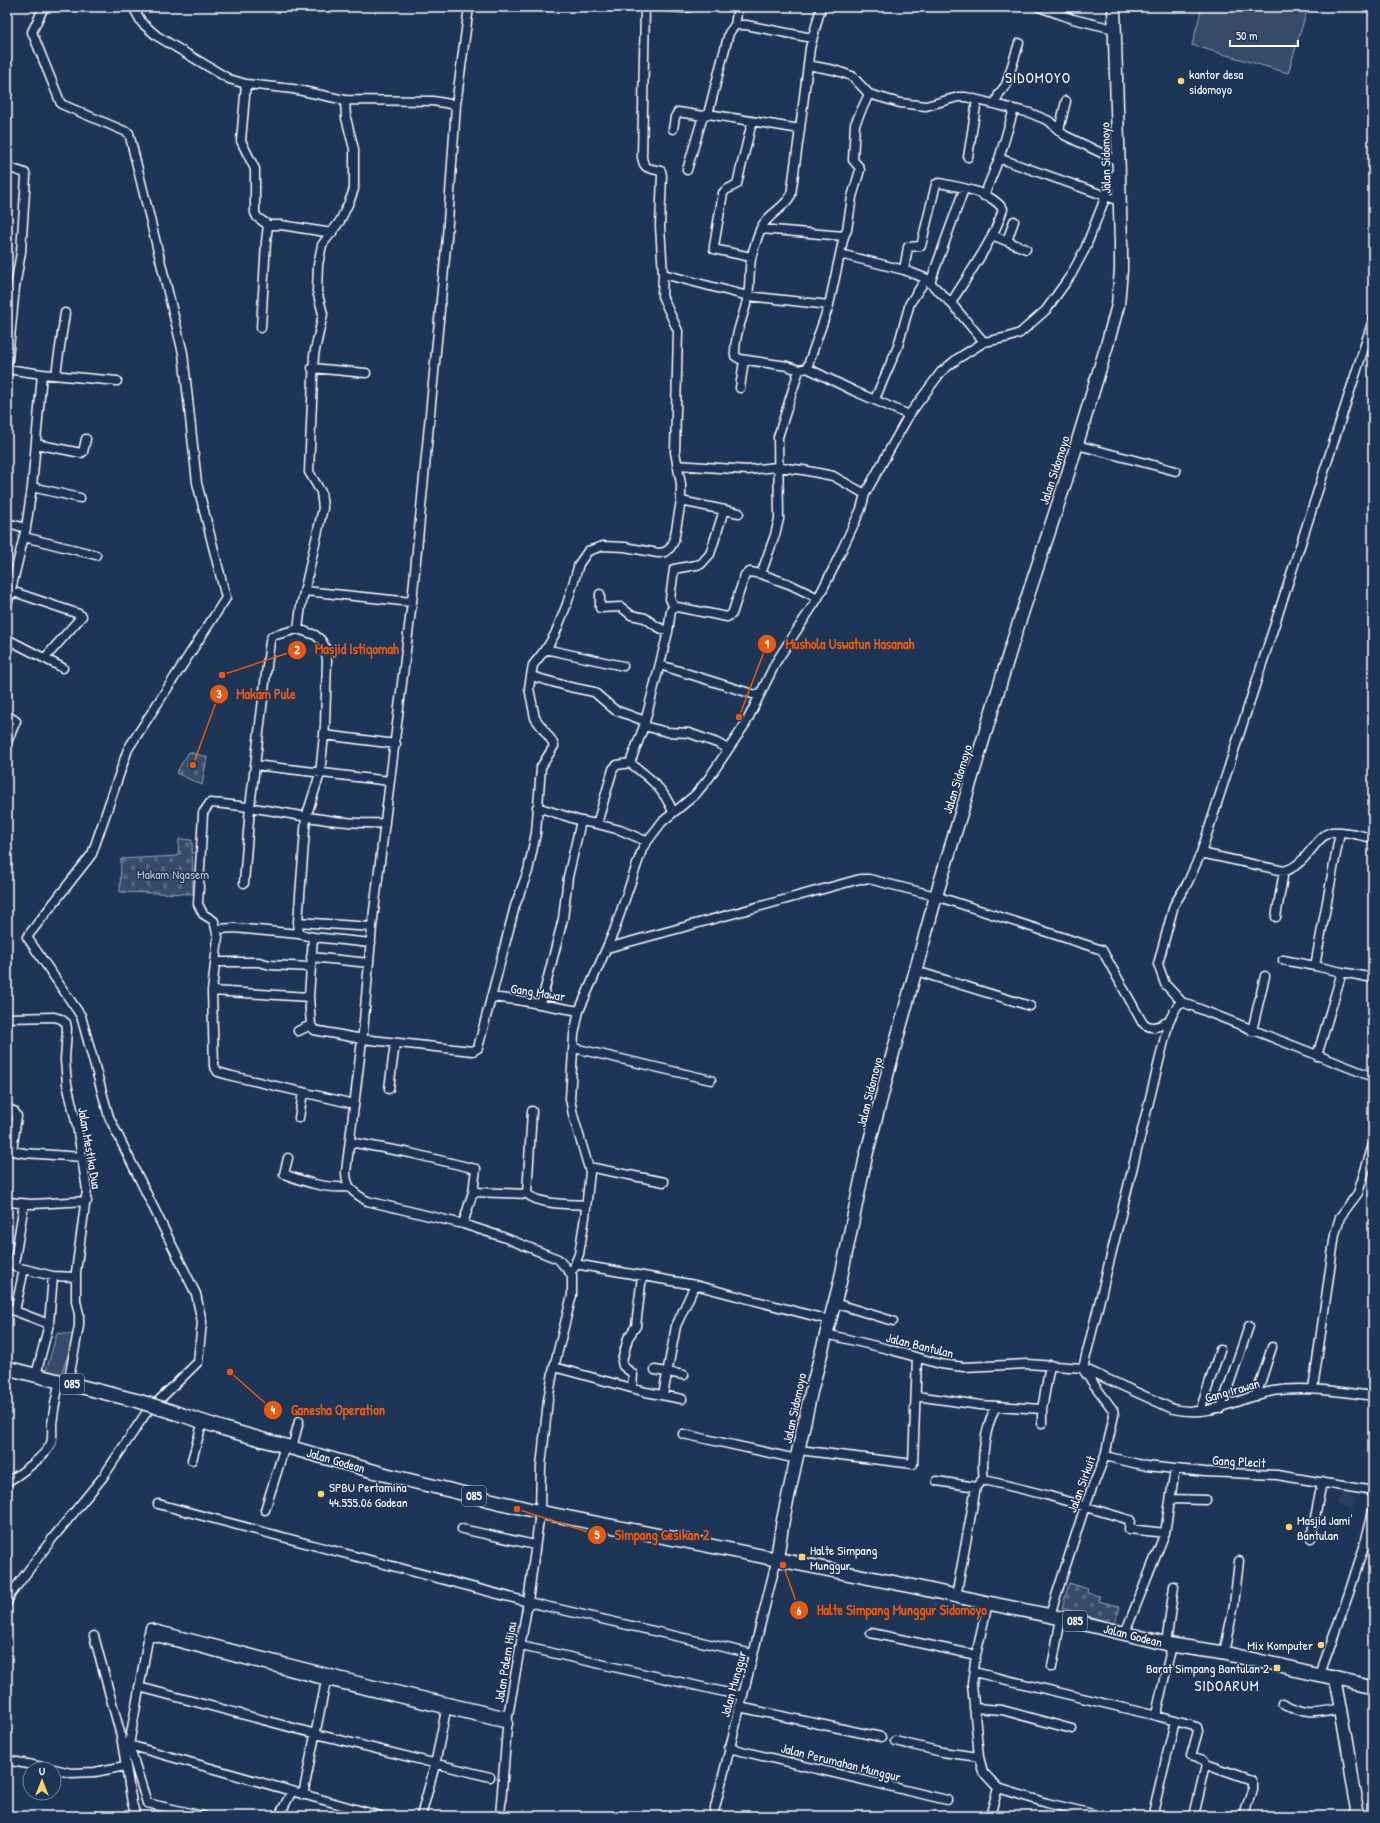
<svg xmlns="http://www.w3.org/2000/svg" width="1380" height="1823" font-family="'Patrick Hand',sans-serif">
<style>
.built{fill:#2a4161}
.cemetery{fill:url(#cemetery-stones);stroke:#9aa5b4}
.green{fill:#364b69;stroke:#9aa5b4}
.lines{fill:none;stroke-linecap:round;stroke-linejoin:round}
.minor-casing{stroke:#fff;stroke-width:11}
.secondary-casing{stroke:#fff;stroke-width:15}
.primary-casing{stroke:#fff;stroke-width:16}
.minor{stroke:#1d3557;stroke-width:8}
.secondary{stroke:#1d3557;stroke-width:12}
.primary{stroke:#1d3557;stroke-width:13}
.primary-bridge-casing{stroke:#fff;stroke-width:16;stroke-linecap:butt}
.primary-bridge{stroke:#1d3557;stroke-width:13}
.poi-dot{fill:#ffd166;stroke:#1d3557;stroke-width:1.5}
.labels{text-anchor:middle;stroke-width:3;stroke-linejoin:round;paint-order:stroke}
.shield{fill:#1d3557;stroke:#bbc2cd;stroke-width:1}
.shield-label{font-size:12px;font-weight:bold;fill:#fff}
.poi-label{font-size:13px;fill:#fff;stroke:#1d3557;text-anchor:start}
.street-label{font-size:13px;fill:#fff;stroke:#1d3557}
.park-label{font-size:13px;fill:#b9c0ca;stroke:#1d3557}
.quarter-label{font-size:15px;letter-spacing:1px;fill:#fff;stroke:#1d3557}
.leader{fill:none;stroke:#e8590c;stroke-width:1.5}
.callout-dot{fill:#e8590c;stroke:#1d3557;stroke-width:1.5}
.mark-label{font-size:12px;text-anchor:middle;font-weight:bold;fill:#fff}
.callout-label{font-size:14px;text-anchor:middle;font-weight:bold;fill:#e8590c;stroke:#1d3557;stroke-width:3;stroke-linejoin:round;paint-order:stroke}
</style>
<defs>
<pattern id="cemetery-stones" width="16" height="16" patternUnits="userSpaceOnUse"><rect width="16" height="16" fill="#364b69"/><path d="M2 7V4a2 2 0 0 1 4 0v3zM10 15v-3a2 2 0 0 1 4 0v3z" fill="#546680"/></pattern>
</defs>
<rect width="100%" height="100%" fill="#1d3557"/>
<filter id="ink" filterUnits="userSpaceOnUse"><feTurbulence type="fractalNoise" baseFrequency=".025" numOctaves="2"/><feDisplacementMap in="SourceGraphic" scale="8" xChannelSelector="R" yChannelSelector="G"/><feConvolveMatrix kernelMatrix="1 2 1 2 8 2 1 2 1" color-interpolation-filters="sRGB"/></filter>
<g filter="url(#ink)">
<path class="built" d="M 1342,1494 L 1356,1498 L 1351,1510 L 1336,1504 Z"/>
<path class="cemetery" d="M 189,752 L 207,757 L 202,785 L 176,773 Z
M 179,839 L 192,840 L 193,894 L 120,892 L 121,859 L 178,856 Z
M 1069,1583 L 1088,1589 L 1087,1593 L 1100,1596 L 1099,1601 L 1120,1607 L 1115,1624 L 1062,1608 Z"/>
<path class="green" d="M 1202,7 L 1308,7 L 1288,73 L 1192,45 Z
M 57,1333 L 75,1335 L 61,1375 L 46,1371 Z"/>
<g class="lines">
<g class="minor-casing">
<path id="minor" d="M 133,7 L 142,23 L 157,36 L 229,79 L 246,84 L 293,89 L 345,100 L 433,101 L 456,105
M 469,7 L 456,105 L 447,237 L 412,602 L 372,927 L 363,1032 L 346,1172 C 346,1188 354,1193 367,1201 L 463,1224 L 503,1237 L 558,1259 L 572,1275 L 572,1295 L 554,1367 L 548,1400 L 541,1467 L 540,1512 L 528,1602 L 508,1716 L 500,1816
M 667,7 L 683,8 L 689,7
M 1039,7 L 1073,19 L 1114,29
M 735,25 L 738,7
M 808,65 L 834,70 L 852,76 L 869,94 L 900,103 L 926,106 L 958,97 L 966,97 L 1030,113 L 1049,121 L 1064,135 L 1118,161
M 246,84 L 241,141 L 255,169 L 255,213 L 257,217 L 268,225
M 995,104 L 999,94 L 1006,85 L 1019,43
M 673,129 L 675,117 L 678,112 L 703,116
M 800,129 L 810,48 L 821,7
M 1059,130 L 1066,101
M 968,157 L 977,100
M 999,159 L 1014,109
M 7,167 L 25,173 L 26,176 L 21,252 L 15,287 L 7,369 L 42,374 L 32,487 L 26,528 L 7,606
M 687,170 L 703,116 L 708,114
M 984,196 L 998,161 L 1001,159 L 1120,201
M 761,229 L 844,236
M 992,235 L 1026,249
M 1007,241 L 1014,221
M 840,254 L 904,270 L 925,278 L 951,303 L 984,342
M 751,257 L 718,250 L 714,249 L 714,246 L 723,193 L 726,190 L 737,184 L 752,122
M 904,270 L 908,247 L 921,246 L 936,184 L 939,183 C 959,187 990,191 1003,209 C 993,242 969,273 951,303
M 663,274 L 748,296 L 829,305
M 930,283 L 964,189
M 261,328 L 266,242 L 268,225 L 281,225 L 332,233
M 312,368 L 366,373
M 807,368 L 854,391 L 909,415
M 799,370 L 787,366 L 740,359 L 735,356 C 734,334 744,317 748,296 C 750,284 749,271 751,259 C 752,252 758,237 760,230 C 766,215 784,209 791,195 L 800,129 L 708,114 L 729,33 L 735,25 L 746,25 L 812,38
M 42,374 L 117,381
M 56,374 L 65,313
M 740,388 L 744,360
M 875,399 L 898,346 L 910,303 L 926,279
M 36,444 L 81,453 L 83,452 L 86,439
M 1077,445 L 1176,471
M 677,465 L 747,470 L 777,467 L 803,470 L 833,476 L 865,494
M 32,487 L 80,498
M 681,501 L 739,513
M 7,523 L 26,528
M 24,537 L 96,555
M 761,574 L 789,584 L 818,598
M 11,591 L 79,614 L 82,616 L 45,658
M 305,591 L 412,602
M 600,594 L 600,608 L 621,607 L 631,615 L 645,618 L 656,626 L 668,632
M 674,607 L 670,599 L 674,569 L 701,564 L 710,554 L 724,510
M 298,629 L 315,635 L 321,640 L 325,647 L 327,660 L 325,725 L 320,774 L 306,817 L 298,922 L 372,927
M 7,639 L 63,668
M 545,649 L 623,666
M 660,665 L 759,696
M 531,676 L 570,687 L 594,692 L 615,710 L 645,721
M 7,715 L 16,721 L 7,742
M 644,726 L 667,732 L 689,733 L 717,743 L 728,749
M 324,735 L 396,744
M 255,765 L 390,781
M 537,807 L 581,821 L 597,824 L 620,830 L 646,841
M 673,812 C 664,789 649,777 630,763 L 644,726 L 668,632 L 671,610 L 674,607 L 677,607 L 727,617 L 732,614 L 745,575 L 750,572 L 761,574 L 775,535 L 779,519 L 778,437 L 799,370 L 807,368 L 829,305 L 844,236 L 847,230 L 852,197 L 860,170 L 859,167 L 853,160 L 855,124 L 869,94
M 597,824 L 613,769 L 617,765 L 630,763
M 1201,853 L 1284,871 C 1308,865 1315,835 1332,832 C 1345,830 1360,836 1373,838
M 244,883 L 250,807 L 270,641 L 272,636 L 298,629 L 301,606 L 323,508 L 321,492 L 309,472 L 314,355 L 323,314 L 317,291 L 318,265 L 322,245 L 340,221 L 350,200 L 354,189 L 354,149 L 346,118 L 345,100
M 1276,917 L 1284,871
M 298,922 L 299,934 L 313,937 L 309,997
M 217,929 L 234,928 L 299,934
M 313,937 L 371,943
M 607,948 L 860,879 L 869,879 L 936,896 L 1102,950 L 1142,1022 C 1151,1031 1160,1026 1169,1021
M 311,957 L 369,963
M 1283,960 L 1315,966
M 216,962 L 259,962 L 270,965 L 310,967
M 916,971 L 1030,1006
M 1342,972 L 1373,978
M 212,991 L 309,997 L 311,1025 L 314,1030 L 362,1039 L 463,1050 L 473,1051 L 478,1048 L 515,906 L 528,871 L 536,833 L 541,767 L 554,746 L 552,741 L 535,718 L 529,688 L 531,676 L 533,665 L 548,646 L 555,634 L 567,604 L 579,564 L 588,551 L 603,546 L 625,547 L 658,553 L 665,552 L 670,548 L 674,541 L 681,501 L 681,484 L 675,452 L 678,331 L 662,296 L 663,274 L 660,226 L 662,175 L 661,171 C 649,168 644,170 642,157 L 645,7
M 491,997 L 517,1000 L 579,1011
M 1182,1002 L 1373,1077
M 541,1004 L 563,919 L 568,877 L 581,821
M 7,1018 L 54,1017 L 61,1019 L 66,1023 L 67,1029 L 65,1060 L 67,1084 L 77,1126 L 87,1190 L 76,1272 L 76,1301 L 79,1314 L 79,1326 L 68,1383
M 298,1031 L 311,1025
M 1252,1031 L 1265,976
M 574,1048 L 711,1080
M 1317,1056 L 1342,972 L 1315,966 L 1340,832
M 389,1089 L 395,1043
M 354,1104 L 232,1076 L 218,1072 L 214,1066 L 212,991 L 218,937 L 214,921 L 203,914 L 198,904 L 203,813 L 210,803 C 269,806 326,826 385,823
M 7,1109 L 14,1111 L 17,1116 L 12,1151
M 532,1111 L 527,1194 C 540,1205 570,1204 586,1205
M 299,1118 L 303,1092
M 350,1142 L 410,1153 L 476,1169 L 473,1192 L 463,1224
M 7,1150 L 24,1153 L 82,1157
M 288,1158 L 284,1174 C 305,1182 326,1189 348,1187
M 589,1167 L 664,1182
M 473,1192 L 527,1194
M 7,1202 L 33,1204 L 87,1201
M 24,1204 L 14,1265 L 16,1267 L 53,1276 L 76,1277
M 575,1264 L 579,1254 L 585,1217 L 590,1172 L 573,1115 L 570,1098 L 574,1035 L 579,1011 L 614,931 L 643,847 L 662,822 L 695,795 L 709,778 L 746,723 L 776,662 L 818,598 L 832,571 L 861,509 L 865,494 L 909,415 L 941,372 L 957,359 L 984,342 L 1009,337 L 1020,333 L 1046,310 L 1071,275 L 1085,249 L 1111,183 L 1118,170
M 574,1268 L 575,1264 L 695,1285 L 829,1320
M 834,1303 L 893,1321
M 7,1308 L 49,1324
M 15,1311 L 24,1269
M 826,1334 L 888,1349 L 940,1364 L 964,1367 L 1027,1364 L 1083,1368 L 1173,1409 C 1213,1418 1236,1398 1273,1391 C 1306,1386 1340,1392 1373,1396
M 554,1367 L 646,1392 L 682,1399
M 1083,1368 L 1169,1021 L 1177,1006 L 1182,1002 L 1165,984 L 1158,964 L 1174,905 L 1187,884 L 1201,853 L 1373,320
M 655,1370 L 684,1375
M 36,1375 L 49,1324 L 53,1276
M 632,1388 L 633,1374 L 623,1366 L 622,1361 L 628,1338 L 636,1326 L 642,1276
M 1313,1389 L 1335,1234 L 1340,1217 L 1358,1193 L 1373,1145
M 663,1395 L 676,1326 L 695,1285
M 916,1396 L 980,1405 L 1042,1409
M 1256,1396 L 1272,1347
M 1221,1408 L 1249,1326
M 1200,1411 L 1220,1350
M 1042,1423 L 1042,1409 L 1050,1365
M 683,1434 L 797,1459
M 292,1448 L 299,1421
M 799,1450 L 913,1464 L 917,1358
M 1105,1456 L 1146,1466 L 1205,1472 L 1277,1475 L 1373,1491
M 192,1460 L 203,1421
M 937,1481 L 976,1487
M 984,1481 C 981,1457 985,1428 996,1406
M 7,1482 C 19,1475 46,1456 51,1443 C 53,1437 52,1430 52,1424 C 54,1409 56,1395 60,1381
M 1171,1499 L 1206,1500
M 158,1504 L 528,1602 L 753,1654
M 265,1510 L 285,1446
M 462,1529 L 535,1545
M 1311,1538 L 1322,1482
M 1365,1543 L 1373,1547
M 956,1597 L 976,1487 L 981,1481 L 989,1481 L 1046,1495 L 1130,1520 L 1129,1529 L 1165,1533
M 7,1603 L 10,1595 L 52,1539 L 103,1477 L 146,1413 L 198,1362 L 202,1322 L 196,1294 L 109,1117 L 81,1016 L 27,937 L 92,854 L 128,749 L 226,598 L 197,483 L 183,353 L 129,133 L 61,104 L 32,32 L 44,7
M 988,1603 L 976,1655 L 972,1684 L 979,1757 L 983,1772 L 998,1788 L 1047,1803 L 1101,1816
M 1050,1615 L 1085,1506 L 1105,1456 L 1114,1415 L 1113,1410 L 1084,1371
M 871,1633 L 976,1655
M 1125,1633 L 1165,1533 L 1175,1469
M 148,1635 L 335,1683 L 508,1724
M 94,1636 L 121,1736 L 132,1803 L 136,1816
M 1166,1644 L 1174,1586
M 521,1646 L 742,1696
M 1224,1653 L 1234,1605 L 1239,1561
M 1052,1667 L 1061,1618
M 974,1672 L 1157,1716 L 1197,1727 L 1198,1731 L 1191,1756 L 1204,1760 L 1206,1764 L 1194,1816
M 1320,1674 L 1349,1593 L 1365,1543 L 1373,1511
M 139,1687 L 316,1734 L 490,1777
M 1283,1703 C 1307,1716 1315,1713 1340,1708
M 739,1707 L 881,1737
M 974,1708 L 1002,1710 L 1072,1729
M 1157,1716 L 1157,1710 L 1172,1645
M 895,1741 L 942,1752 L 979,1757
M 129,1745 L 147,1803 L 203,1816
M 729,1748 L 947,1800
M 7,1760 L 53,1769
M 1206,1764 L 1252,1780 L 1252,1790 L 1244,1816
M 54,1769 L 71,1773 L 95,1772 L 125,1766
M 303,1795 L 327,1676
M 1154,1809 L 1175,1721
M 279,1816 L 292,1791
M 380,1816 L 129,1745 L 150,1628 L 374,1685 L 508,1716
M 421,1816 L 435,1765 L 446,1710
M 713,1816 L 777,1558
M 990,1816 L 998,1788"/>
</g>
<g class="secondary-casing">
<path id="secondary" d="M 777,1558 L 783,1520 L 811,1392 L 840,1282 L 866,1156 L 890,1064 L 936,896 L 1013,641 L 1066,480 L 1107,345 L 1118,305 L 1121,270 L 1121,243 L 1114,7
M 1333,1677 L 1340,1708 L 1358,1816"/>
</g>
<g class="primary-casing">
<path id="primary" d="M 7,1368 L 138,1401
M 176,1413 L 225,1429 L 387,1475 L 540,1512 L 906,1585 L 988,1603 L 1061,1618 L 1172,1645 L 1224,1653 L 1373,1687"/>
</g>
<use href="#minor" class="minor"/>
<use href="#secondary" class="secondary"/>
<use href="#primary" class="primary"/>
<g class="primary-bridge-casing">
<path id="primary-bridge" d="M 138,1401 L 176,1413"/>
</g>
<use href="#primary-bridge" class="primary-bridge"/>
</g>
</g>
<g class="poi-dot">
<circle cx="1181" cy="81" r="4"/>
<circle cx="321" cy="1494" r="4"/>
<circle cx="1289" cy="1527" r="4"/>
<rect x="798" y="1553" width="8" height="8" rx="2"/>
<circle cx="1321" cy="1645" r="4"/>
<rect x="1273" y="1664" width="8" height="8" rx="2"/>
</g>
<g class="labels">
<g class="shield">
<rect x="60" y="1374" width="24" height="20" rx="3"/>
<rect x="462" y="1486" width="24" height="20" rx="3"/>
<rect x="1063" y="1611" width="24" height="20" rx="3"/>
</g>
<g class="shield-label">
<text x="72" y="1388">085</text>
<text x="474" y="1500">085</text>
<text x="1075" y="1625">085</text>
</g>
<g class="poi-label">
<text x="1189" y="79">kantor desa<tspan x="1189" dy="15">sidomoyo</tspan></text>
<text x="329" y="1492">SPBU Pertamina<tspan x="329" dy="15">44.555.06 Godean</tspan></text>
<text x="1297" y="1525">Masjid Jami'<tspan x="1297" dy="15">Bantulan</tspan></text>
<text x="810" y="1555">Halte Simpang<tspan x="810" dy="15">Munggur</tspan></text>
<text x="1313" y="1650" text-anchor="end">Mix Komputer</text>
<text x="1269" y="1673" text-anchor="end">Barat Simpang Bantulan 2</text>
</g>
<g class="street-label">
<text transform="translate(1105 158) rotate(-91)" y="5">Jalan Sidomoyo</text>
<text transform="translate(1054 470) rotate(-72)" y="5">Jalan Sidomoyo</text>
<text transform="translate(957 779) rotate(-73)" y="5">Jalan Sidomoyo</text>
<text transform="translate(538 992) rotate(9)" y="5">Gang Mawar</text>
<text transform="translate(869 1092) rotate(-76)" y="5">Jalan Sidomoyo</text>
<text transform="translate(90 1148) rotate(80)" y="5">Jalan Mestika Dua</text>
<text transform="translate(920 1345) rotate(14)" y="5">Jalan Bantulan</text>
<text transform="translate(1232 1390) rotate(-16)" y="5">Gang Irawan</text>
<text transform="translate(794 1408) rotate(-78)" y="5">Jalan Sidomoyo</text>
<text transform="translate(336 1460) rotate(16)" y="5">Jalan Godean</text>
<text transform="translate(1239 1461) rotate(3)" y="5">Gang Plecit</text>
<text transform="translate(1081 1484) rotate(-70)" y="5">Jalan Sirkuit</text>
<text transform="translate(1133 1635) rotate(14)" y="5">Jalan Godean</text>
<text transform="translate(505 1662) rotate(-81)" y="5">Jalan Palem Hijau</text>
<text transform="translate(733 1684) rotate(-75)" y="5">Jalan Munggur</text>
<text transform="translate(841 1762) rotate(14)" y="5">Jalan Perumahan Munggur</text>
</g>
<g class="park-label">
<text x="173" y="879">Makam Ngasem</text>
</g>
<g class="quarter-label">
<text x="1038" y="83">SIDOMOYO</text>
<text x="1227" y="1691">SIDOARUM</text>
</g>
</g>
<path class="leader" d="M739 717L767 644M222 675L297 650M193 765L219 694M230 1372L273 1410M517 1509L597 1535M783 1565L799 1610"/>
<g class="callout-dot">
<circle cx="739" cy="717" r="4"/>
<circle cx="222" cy="675" r="4"/>
<circle cx="193" cy="765" r="4"/>
<circle cx="230" cy="1372" r="4"/>
<circle cx="517" cy="1509" r="4"/>
<circle cx="783" cy="1565" r="4"/>
<circle cx="767" cy="644" r="10"/>
<circle cx="297" cy="650" r="10"/>
<circle cx="219" cy="694" r="10"/>
<circle cx="273" cy="1410" r="10"/>
<circle cx="597" cy="1535" r="10"/>
<circle cx="799" cy="1610" r="10"/>
</g>
<g class="mark-label">
<text x="767" y="648">1</text>
<text x="297" y="654">2</text>
<text x="219" y="698">3</text>
<text x="273" y="1414">4</text>
<text x="597" y="1539">5</text>
<text x="799" y="1615">6</text>
</g>
<g class="callout-label">
<text x="850" y="649">Mushola Uswatun Hasanah</text>
<text x="357" y="654">Masjid Istiqomah</text>
<text x="266" y="699">Makam Pule</text>
<text x="338" y="1415">Ganesha Operation</text>
<text x="662" y="1540">Simpang Gesikan 2</text>
<text x="902" y="1615">Halte Simpang Munggur Sidomoyo</text>
</g>
<rect width="1380" height="1823" fill="none" stroke="#1d3557" stroke-width="24"/>
<rect x="12" y="12" width="1356" height="1799" fill="none" stroke="#fff" stroke-width="1.5" filter="url(#ink)"/>
<g transform="translate(42 1781)"><circle r="19" fill="#1d3557" stroke="#77869a"/>
<path d="M0-3L7 15L0 10L-7 15Z" fill="#ffd166"/>
<text y="-6" font-size="11" font-weight="bold" text-anchor="middle" fill="#ffffff">U</text>
</g>
<path d="M1230 40v6h68v-6" fill="none" stroke="#ffffff" stroke-width="2"/>
<text x="1236" y="40" font-size="12" fill="#ffffff" stroke="#1d3557" stroke-width="3" paint-order="stroke">50 m</text>
</svg>
